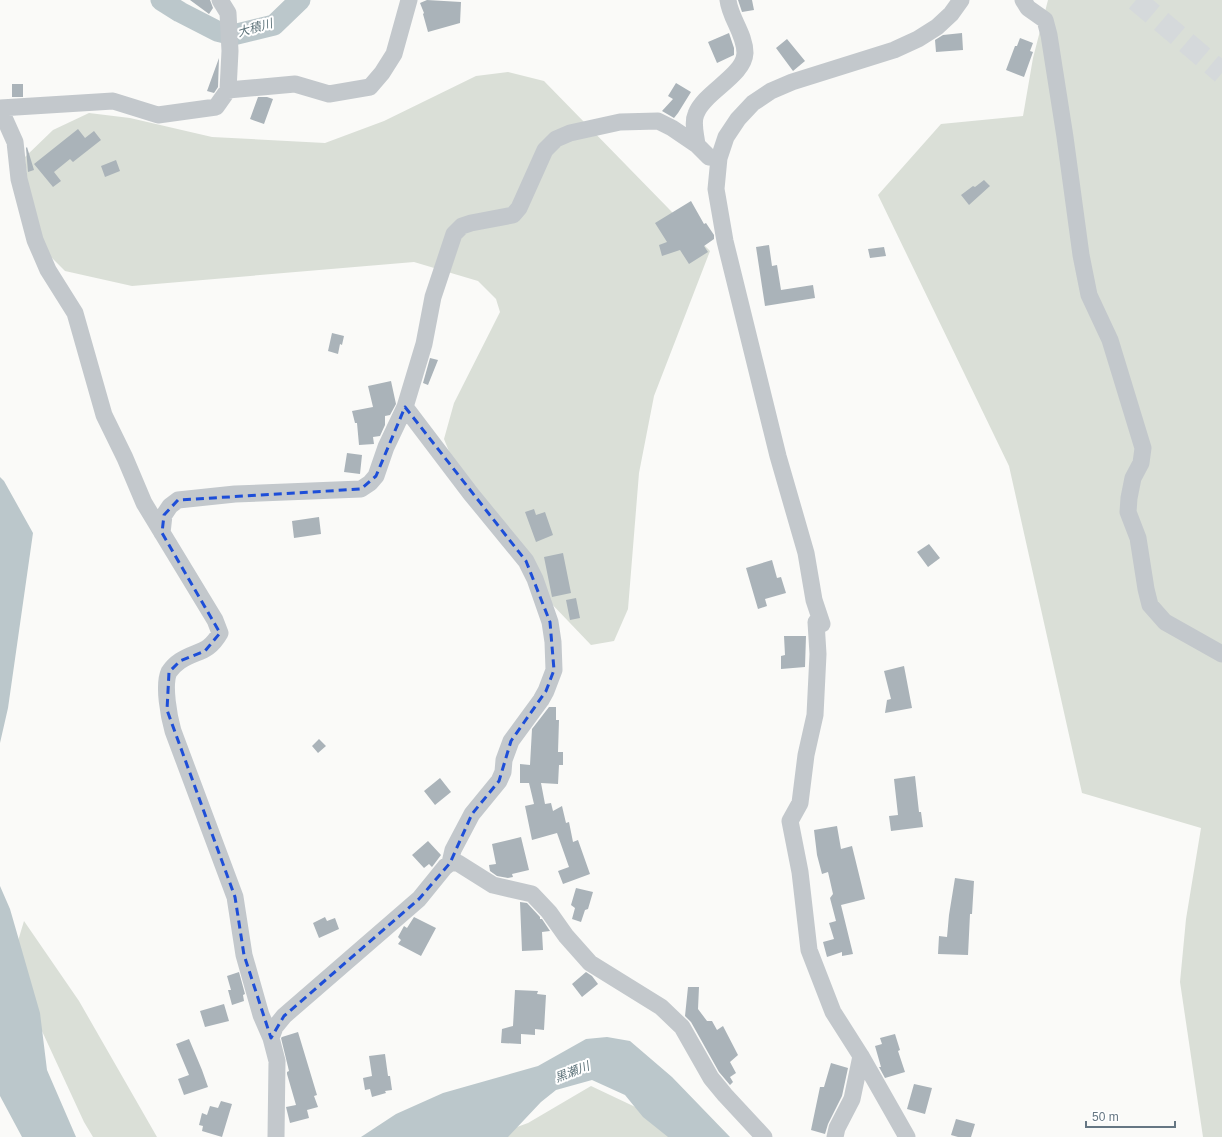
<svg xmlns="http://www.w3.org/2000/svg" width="1222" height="1137" font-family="Arial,'Noto Sans JP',sans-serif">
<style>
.green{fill:#dadfd7}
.water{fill:#bbc7cb}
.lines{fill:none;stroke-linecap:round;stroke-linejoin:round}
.river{stroke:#bbc7cb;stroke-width:21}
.building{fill:#aab3b9}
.highway-tunnel{stroke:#d5d9db;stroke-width:22;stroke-dasharray:22 11;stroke-linecap:butt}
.minor{stroke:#c3c8cc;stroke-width:17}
.marked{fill:none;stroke:#1d4ed8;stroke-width:3;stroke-dasharray:8 5;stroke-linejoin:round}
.labels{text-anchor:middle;stroke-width:4;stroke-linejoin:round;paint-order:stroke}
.water-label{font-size:12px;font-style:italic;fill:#60757c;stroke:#fff}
</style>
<rect width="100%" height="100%" fill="#fafaf8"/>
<path class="green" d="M 1048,0 L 1222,0 L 1222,1137 L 1203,1137 L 1180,982 L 1186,919 L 1201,828 L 1082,793 L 1009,466 L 878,195 L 941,124 L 1023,116 L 1033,58 Z
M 508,72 L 544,81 L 710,251 L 654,396 L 639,473 L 628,609 L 614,641 L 591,645 L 547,599 L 457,471 L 444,439 L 454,403 L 500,312 L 496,299 L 478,281 L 414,262 L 132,286 L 65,271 L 33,239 L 25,157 L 53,130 L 89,113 L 130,118 L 212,137 L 325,143 L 384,121 L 476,76 Z
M 24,921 L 79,1001 L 157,1137 L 93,1137 L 84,1122 L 11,964 Z
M 591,1086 L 667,1122 L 670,1137 L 490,1137 L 528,1123 Z"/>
<path class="water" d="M 0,477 L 4,481 L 33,533 L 8,708 L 0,743 Z
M 0,886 L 10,909 L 40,1013 L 47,1070 L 76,1137 L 22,1137 L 0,1096 Z
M 607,1037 L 630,1041 L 672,1077 L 730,1137 L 668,1137 L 643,1117 L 625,1095 L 592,1080 L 556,1090 L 541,1102 L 508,1137 L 361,1137 L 396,1114 L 443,1093 L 538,1066 L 586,1039 Z"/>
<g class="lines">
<path class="river" d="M 161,0 L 180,12 L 217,31 L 233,35 L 274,25 L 300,0"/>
</g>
<path class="building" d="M 190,0 L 210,0 L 213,8 L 209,14 Z
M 427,0 L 461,2 L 460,23 L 428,32 L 423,14 L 424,13 L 420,3 Z
M 738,0 L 752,0 L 754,10 L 742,12 Z
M 729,33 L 734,48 L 734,55 L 717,63 L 708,42 Z
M 962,33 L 963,50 L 936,52 L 935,40 L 943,35 Z
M 1020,38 L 1033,43 L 1030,51 L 1033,52 L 1024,77 L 1006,70 L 1015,46 L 1017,46 Z
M 787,39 L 805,61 L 793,71 L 776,48 Z
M 219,58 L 218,87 L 214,93 L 207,91 Z
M 676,83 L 691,92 L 678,113 L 674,118 L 662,111 L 673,99 L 668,96 Z
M 12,84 L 23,84 L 23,97 L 12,97 Z
M 258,97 L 267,97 L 273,99 L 264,124 L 250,119 Z
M 78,129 L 85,138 L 94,131 L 101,140 L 73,162 L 70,159 L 54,172 L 61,181 L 53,187 L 34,164 Z
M 27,147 L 34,170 L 28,172 L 26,148 Z
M 116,160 L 120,171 L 105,177 L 101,166 Z
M 984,180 L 990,186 L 969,205 L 961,195 L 973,186 L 975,187 Z
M 691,201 L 704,224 L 706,223 L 714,235 L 714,239 L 704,246 L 708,252 L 689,264 L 680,250 L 662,256 L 659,245 L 667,242 L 655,223 Z
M 769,245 L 772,266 L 777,265 L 781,290 L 813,285 L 815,298 L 765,306 L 756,247 Z
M 884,247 L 886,256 L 870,258 L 868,249 Z
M 332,333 L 344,336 L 342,345 L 340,344 L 338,354 L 328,351 Z
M 430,358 L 438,360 L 428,385 L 423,383 Z
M 391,381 L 396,404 L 390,415 L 385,416 L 385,425 L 380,436 L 373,437 L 374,444 L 359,445 L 357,423 L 355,423 L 352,411 L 373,407 L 368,386 Z
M 347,453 L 362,455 L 360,474 L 344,472 Z
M 534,509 L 536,515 L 545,512 L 553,535 L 536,542 L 525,512 Z
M 319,517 L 321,534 L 294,538 L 292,521 Z
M 929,544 L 940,558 L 928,567 L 917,552 Z
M 563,553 L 571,593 L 552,597 L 544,557 Z
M 772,560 L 777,578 L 781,577 L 786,593 L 765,599 L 767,606 L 758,609 L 746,568 Z
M 576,598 L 580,618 L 570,620 L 566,600 Z
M 784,636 L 806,636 L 805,667 L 781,669 L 781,656 L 785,655 Z
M 904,666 L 912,708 L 885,713 L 887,700 L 891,699 L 884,671 Z
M 549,707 L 556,707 L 556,720 L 559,720 L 558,752 L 563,752 L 563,765 L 559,765 L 558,784 L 541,783 L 545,804 L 551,803 L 553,811 L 562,806 L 566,823 L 569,822 L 573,842 L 578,840 L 590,874 L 563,884 L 558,871 L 569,867 L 557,833 L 532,840 L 525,806 L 534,804 L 529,783 L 520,783 L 520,764 L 530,765 L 532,729 Z
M 319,739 L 326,746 L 318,753 L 312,746 Z
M 915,776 L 919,812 L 921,812 L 923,827 L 891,831 L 889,816 L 898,815 L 894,779 Z
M 440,778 L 451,792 L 435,805 L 424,791 Z
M 837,826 L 841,849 L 852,846 L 865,899 L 841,905 L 853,954 L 842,956 L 842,952 L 827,957 L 823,942 L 834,939 L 829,923 L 836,921 L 830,898 L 833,894 L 828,872 L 822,874 L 817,855 L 814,830 Z
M 521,837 L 529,870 L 512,874 L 513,877 L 508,878 L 497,876 L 490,871 L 489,865 L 496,864 L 492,844 Z
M 428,841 L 441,855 L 432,867 L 429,864 L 424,868 L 412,855 Z
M 955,878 L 974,881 L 972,914 L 970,914 L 968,955 L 938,954 L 939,936 L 947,937 L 949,915 Z
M 576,888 L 593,892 L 588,909 L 585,910 L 581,922 L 572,919 L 575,908 L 571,905 Z
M 520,902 L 527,903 L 540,917 L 540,919 L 542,919 L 550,931 L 542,932 L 543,950 L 522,951 Z
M 325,917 L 327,921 L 335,918 L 339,929 L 319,938 L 313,923 Z
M 414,917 L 436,928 L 421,956 L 398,944 L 401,940 L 398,937 L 404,926 L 407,928 Z
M 239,972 L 245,994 L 243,995 L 244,1001 L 232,1005 L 228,990 L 231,990 L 227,976 Z
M 586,972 L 592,976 L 598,984 L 582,997 L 572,984 Z
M 688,987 L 699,987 L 698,1009 L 707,1021 L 712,1021 L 717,1030 L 723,1026 L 738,1055 L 730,1062 L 736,1073 L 730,1077 L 733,1082 L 730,1085 L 719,1072 L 691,1022 L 685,1016 Z
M 515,990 L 538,991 L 537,994 L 546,995 L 544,1030 L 535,1029 L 535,1035 L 521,1034 L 521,1044 L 501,1043 L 502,1029 L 513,1026 Z
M 224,1004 L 229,1021 L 205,1027 L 200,1011 Z
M 298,1032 L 317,1095 L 314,1096 L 318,1107 L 307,1110 L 309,1118 L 290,1123 L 286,1107 L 296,1105 L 287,1074 L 287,1072 L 289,1071 L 281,1038 L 282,1037 Z
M 895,1034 L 900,1050 L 898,1051 L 905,1072 L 885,1078 L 879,1067 L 881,1067 L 875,1046 L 882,1044 L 880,1038 Z
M 189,1039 L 202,1070 L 208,1087 L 184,1095 L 178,1079 L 189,1075 L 176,1044 Z
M 385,1054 L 388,1076 L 390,1076 L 392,1090 L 385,1091 L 386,1093 L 372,1097 L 370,1089 L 365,1090 L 363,1078 L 372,1076 L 369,1056 Z
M 831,1063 L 848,1068 L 842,1096 L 828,1124 L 825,1134 L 811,1130 L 820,1087 L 824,1087 Z
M 914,1084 L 932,1088 L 925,1114 L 907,1109 Z
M 221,1101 L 232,1104 L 222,1137 L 202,1131 L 203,1126 L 199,1125 L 202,1113 L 207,1115 L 210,1106 L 218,1108 Z
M 956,1119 L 975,1124 L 971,1137 L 958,1137 L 951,1135 Z"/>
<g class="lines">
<path class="highway-tunnel" d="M 1136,0 L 1222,73"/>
<path class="minor" d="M 1023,0 L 1028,8 L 1045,20 L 1049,35 L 1065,137 L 1081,255 L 1089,295 L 1110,340 L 1143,448 L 1141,463 L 1133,478 L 1129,498 L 1128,512 L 1138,538 L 1146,589 L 1150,605 L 1165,622 L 1222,654
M 228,90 L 295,84 L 329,94 L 370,87 L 382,73 L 394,54 L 409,0
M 0,108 L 113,101 L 158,115 L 216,107 L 228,90 L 230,51 L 228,13 L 220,0
M 2,108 L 2,113 L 15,142 L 19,179 L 35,240 L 48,270 L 75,313 L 104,415 L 125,458 L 144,503 L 215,620 L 220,633 C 208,654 197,650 180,661 C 177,663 171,669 169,672 C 163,685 169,717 173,731 L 235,897 L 244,955 L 261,1015 L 271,1038 L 277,1061 L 276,1137
M 697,145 C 696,135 692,123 696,114 C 704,92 744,76 745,53 C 745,34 730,18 728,0
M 405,407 L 471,494 L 526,561 L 535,579 L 550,622 L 553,642 L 554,670 L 546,691 L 541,700 L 511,741 L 504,760 L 503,772 L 499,781 L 472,814 L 453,850 L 450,863
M 162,533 L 164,515 L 170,506 L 178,500 L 235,494 L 361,489 L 370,483 L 376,476 L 386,447 L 405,407 L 424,344 L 433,297 L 454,234 L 462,226 L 471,223 L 513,215 L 519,208 L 545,150 L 556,139 L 570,133 L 620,122 L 658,121 L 672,128 L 697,145 L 709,157 L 719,158
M 271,1038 L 275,1027 L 284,1016 L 419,899 L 445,867 L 450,863 L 458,863 L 493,885 L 532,894 L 549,912 L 566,936 L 590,963 L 661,1007 L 682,1027 L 711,1078 L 725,1095 L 764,1137
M 835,1137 L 837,1128 L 852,1099 L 861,1056
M 907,1137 L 861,1056 L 833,1012 L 809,950 L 800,872 L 790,821 L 800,803 L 806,755 L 815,715 L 818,654 L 816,622 L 822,624 L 814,600 L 806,553 L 778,456 L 725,241 L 716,189 L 719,158 L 726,137 L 738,119 L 753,103 L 771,91 L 792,82 L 894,50 L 918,39 L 937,27 L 951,14 L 961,0"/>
</g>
<path class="marked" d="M 405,407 L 526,561 L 550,622 L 554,670 L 546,691 L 511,741 L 499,781 L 472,814 L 450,863 L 419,899 L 284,1016 L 271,1038 L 244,955 L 235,897 L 167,710 L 169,672 L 180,661 L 205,651 L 220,633 L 162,533 L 164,515 L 178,500 L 361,489 L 376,476 Z"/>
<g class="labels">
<g class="water-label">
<text transform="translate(255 28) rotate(-16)" y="4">大積川</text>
<text transform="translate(572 1072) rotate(-21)" y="4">黒瀬川</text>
</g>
</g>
<path d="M1086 1121v6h89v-6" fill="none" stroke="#657683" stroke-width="2"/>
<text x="1092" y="1121" font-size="12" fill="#657683" stroke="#ffffff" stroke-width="3" paint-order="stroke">50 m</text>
</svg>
